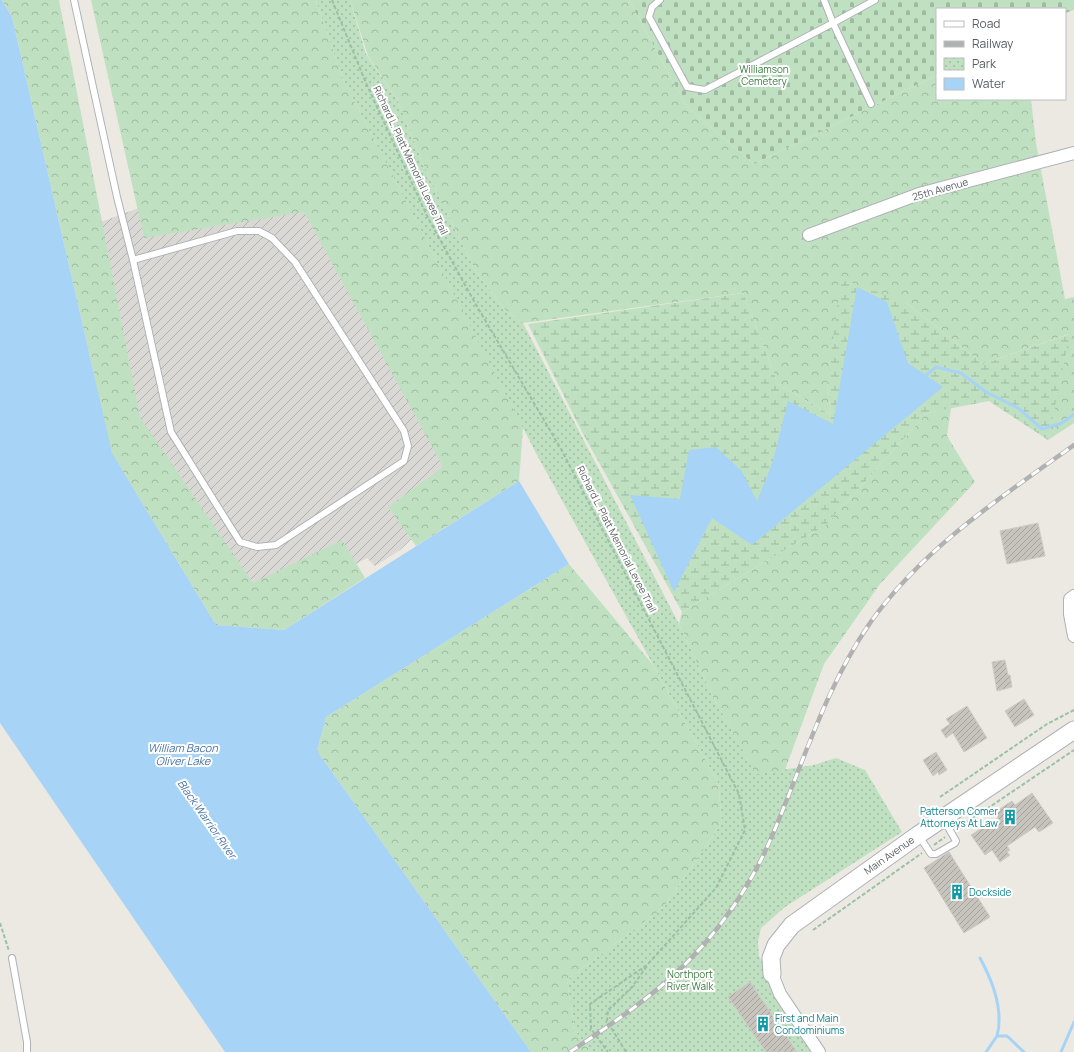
<svg xmlns="http://www.w3.org/2000/svg" width="1074" height="1052" font-family="Manrope,sans-serif">
<style>
.industrial{fill:url(#industrial-furrows)}
.forest{fill:url(#forest-crowns)}
.wetland{fill:url(#wetland-marsh)}
.cemetery{fill:url(#cemetery-stones)}
.park{fill:url(#park-dots)}
.water{fill:#a7d3f6}
.lines{fill:none;stroke-linecap:round;stroke-linejoin:round}
.stream{stroke:#a7d3f6;stroke-width:3}
.building{fill:url(#building-hatch);stroke:#cfcbc1}
.service-casing{stroke:#afb2b6;stroke-width:8}
.minor-casing{stroke:#afb2b6;stroke-width:14}
.secondary-casing{stroke:#aeb1b6;stroke-width:19}
.path{stroke:#9ac1a6;stroke-width:2;stroke-dasharray:4 2;stroke-linecap:butt}
.service{stroke:#fff;stroke-width:6}
.minor{stroke:#fff;stroke-width:12}
.secondary{stroke:#fff;stroke-width:17}
.rail-casing{stroke:#b0b1b1;stroke-width:4.5}
.rail{stroke:#fff;stroke-width:3;stroke-dasharray:9;stroke-linecap:butt}
.labels{text-anchor:middle;stroke-width:4;stroke-linejoin:round;paint-order:stroke}
.park-label{font-size:10px;fill:#3c7d40;stroke:#fff}
.street-label{font-size:10px;fill:#5a5d61;stroke:#fff}
.culture-label{font-size:10px;fill:#0d838f;stroke:#fff;text-anchor:start}
.water-label{font-size:11px;font-style:italic;fill:#4774a5;stroke:#fff}
</style>
<defs>
<pattern id="industrial-furrows" width="10" height="10" patternUnits="userSpaceOnUse"><rect width="10" height="10" fill="#dad8d4"/><path d="M-1 1l2-2M0 10L10 0M9 11l2-2" fill="none" stroke="#b4b2af"/></pattern>
<pattern id="forest-crowns" width="20" height="18" patternUnits="userSpaceOnUse"><rect width="20" height="18" fill="#c0e1c1"/><path d="M2 6a3 3 0 1 1 6 0M12 15a3 3 0 1 1 6 0" fill="none" stroke="#9fbaa0"/></pattern>
<pattern id="wetland-marsh" width="20" height="14" patternUnits="userSpaceOnUse"><rect width="20" height="14" fill="#c0e1c1"/><path d="M1 5h8M5 5V1M11 12h8M15 12V8" fill="none" stroke="#9fbaa0"/></pattern>
<pattern id="cemetery-stones" width="16" height="16" patternUnits="userSpaceOnUse"><rect width="16" height="16" fill="#c0e1c1"/><path d="M2 7V4a2 2 0 0 1 4 0v3zM10 15v-3a2 2 0 0 1 4 0v3z" fill="#9fbaa0"/></pattern>
<pattern id="park-dots" width="8" height="8" patternUnits="userSpaceOnUse"><rect width="8" height="8" fill="#c0e1c1"/><path d="M2 2h.1M6 6h.1" fill="none" stroke="#9fbaa0" stroke-width="1.8" stroke-linecap="round"/></pattern>
<pattern id="building-hatch" width="6" height="6" patternUnits="userSpaceOnUse"><rect width="6" height="6" fill="#c7c4be"/><path d="M-1 1l2-2M0 6l6-6M5 7l2-2" fill="none" stroke="#a5a29e"/></pattern>
</defs>
<rect width="100%" height="100%" fill="#ebe9e2"/>
<path class="industrial" d="M 309,144 L 491,476 L 437,515 L 400,550 L 375,566 L 367,558 L 354,565 L 262,619 L 104,450 L 77,231 Z"/>
<path class="forest" d="M 2,0 L 59,0 L 140,417 L 253,583 L 342,540 L 365,578 L 284,630 L 216,625 L 112,453 L 12,17 Z
M 91,0 L 316,0 L 343,79 L 523,427 L 519,481 L 416,546 L 388,507 L 443,467 L 304,212 L 144,238 Z
M 350,0 L 629,0 L 687,107 L 754,164 L 937,75 L 937,99 L 1031,99 L 1036,143 L 1065,299 L 1074,297 L 1074,423 L 1048,440 L 1069,334 L 983,364 L 905,302 L 827,382 L 831,415 L 778,384 L 743,293 L 523,323 L 503,308 L 475,270 L 422,162 L 398,101 L 368,56 Z
M 951,408 L 947,436 L 975,482 L 880,584 L 824,664 L 785,770 L 756,775 L 713,697 L 679,624 L 682,612 L 826,525 L 927,413 Z
M 569,564 L 653,665 L 718,782 L 722,823 L 663,908 L 567,980 L 575,1031 L 591,1052 L 531,1052 L 317,751 L 326,717 Z"/>
<path class="wetland" d="M 841,279 L 905,302 L 983,364 L 1070,334 L 1048,440 L 989,401 L 927,413 L 826,525 L 682,612 L 582,432 L 528,324 L 743,293 L 778,384 L 831,415 L 827,382 Z"/>
<path class="cemetery" d="M 629,0 L 1074,0 L 1074,10 L 1065,13 L 1065,9 L 937,9 L 937,75 L 754,164 L 687,107 Z"/>
<path class="park" d="M 316,0 L 350,0 L 366,54 L 398,101 L 422,162 L 475,270 L 503,308 L 523,323 L 679,624 L 713,697 L 756,774 L 814,765 L 836,758 L 865,770 L 902,832 L 785,907 L 761,928 L 758,942 L 759,956 L 784,1005 L 815,1052 L 591,1052 L 575,1031 L 567,980 L 663,908 L 722,823 L 718,782 L 538,457 L 343,79 Z"/>
<path class="water" d="M 0,0 L 2,0 L 12,17 L 112,453 L 216,625 L 284,630 L 519,481 L 569,564 L 326,717 L 317,751 L 531,1052 L 225,1052 L 0,723 Z
M 857,287 L 887,302 L 908,363 L 943,387 L 752,545 L 712,518 L 674,592 L 630,495 L 680,499 L 689,450 L 716,447 L 741,470 L 757,501 L 773,461 L 788,401 L 833,424 Z"/>
<g class="lines">
<path class="stream" d="M 924,377 L 936,367 L 961,373 L 986,392 L 1018,408 L 1042,429 L 1062,423 L 1074,414
M 980,958 C 992,980 1004,1010 997,1036
M 986,1052 L 997,1036 L 1007,1036 L 1024,1052
M 1061,1052 L 1074,1022"/>
</g>
<path class="building" d="M 1038,523 L 1045,556 L 1007,564 L 1000,531 Z
M 1005,660 L 1008,675 L 1010,675 L 1012,687 L 997,691 L 992,662 Z
M 1024,699 L 1034,715 L 1015,727 L 1005,711 Z
M 967,706 L 987,738 L 964,752 L 953,733 L 946,738 L 941,730 L 950,724 L 946,719 Z
M 936,752 L 947,770 L 939,775 L 938,772 L 933,776 L 923,760 Z
M 1032,793 L 1053,823 L 1039,832 L 1035,827 L 1007,846 L 1010,850 L 1007,852 L 1010,855 L 1000,862 L 992,850 L 985,855 L 971,835 L 998,818 L 995,812 L 1012,801 L 1015,805 Z
M 949,852 L 990,917 L 964,933 L 924,868 Z
M 750,982 L 797,1052 L 766,1052 L 728,997 Z"/>
<g class="lines">
<g class="service-casing">
<path id="service" d="M 74,0 L 117,197 L 133,260
M 660,0 L 652,7 L 649,17 L 687,87 L 705,90 L 833,23 L 871,104
M 824,0 L 833,23 L 875,0
M 237,231 L 259,231 L 272,238 L 295,262 L 404,431 L 408,446 L 404,461 L 276,545 L 257,547 L 240,542 L 171,432 L 133,260 Z
M 919,836 L 931,854 L 936,854 L 955,843 L 956,841 L 943,818
M 12,958 L 27,1042 L 27,1052"/>
</g>
<g class="minor-casing">
<path id="minor" d="M 809,235 L 919,194 L 1074,153
M 1074,596 L 1070,599 L 1070,614 L 1074,636
M 772,974 L 780,994 L 819,1052"/>
</g>
<g class="secondary-casing">
<path id="secondary" d="M 772,974 L 771,958 L 776,945 L 792,925 L 918,835 L 1074,730"/>
</g>
<path class="path" d="M 332,0 L 366,83 L 428,218 L 475,303 L 561,449 L 739,794 L 745,830 L 716,888 L 647,965 L 590,1004 L 591,1029 L 608,1052
M 940,797 L 1047,724 L 1074,710
M 957,829 L 1074,750
M 934,845 L 945,837
M 0,923 L 9,951
M 813,930 L 922,853
M 626,1052 L 607,1021 L 608,1010 L 632,987 L 647,966"/>
<use href="#service" class="service"/>
<use href="#minor" class="minor"/>
<use href="#secondary" class="secondary"/>
<g class="rail-casing">
<path id="rail" d="M 570,1052 C 607,1027 645,1002 677,972 C 717,935 751,886 772,836 C 803,764 825,688 870,623 C 923,548 1000,498 1074,445"/>
</g>
<use href="#rail" class="rail"/>
</g>
<defs>
<g id="building-bare" transform="scale(1.2)"><path d="M-4-6H4V6H1V3H-1V6H-4ZM-2.5-4.3h1.7v1.8h-1.7ZM.8-4.3h1.7v1.8H.8ZM-2.5-1h1.7V.8h-1.7ZM.8-1h1.7V.8H.8Z" fill="#0f9aa8" stroke="#fff" stroke-width="2.5" paint-order="stroke"/></g>
</defs>
<g fill-rule="evenodd">
<use href="#building-bare" x="1010" y="817"/>
<use href="#building-bare" x="957" y="892"/>
<use href="#building-bare" x="763" y="1024"/>
</g>
<g class="labels">
<g class="park-label">
<text x="764" y="73">Williamson<tspan x="764" dy="12">Cemetery</tspan></text>
<text x="690" y="978">Northport<tspan x="690" dy="12">River Walk</tspan></text>
</g>
<g class="street-label">
<text transform="translate(411 160) rotate(65)" y="4">Richard L. Platt Memorial Levee Trail</text>
<text transform="translate(940 189) rotate(-16)" y="4">25th Avenue</text>
<text transform="translate(617 539) rotate(63)" y="4">Richard L. Platt Memorial Levee Trail</text>
<text transform="translate(889 855) rotate(-35)" y="4">Main Avenue</text>
</g>
<g class="culture-label">
<text x="998" y="815" text-anchor="end">Patterson Comer<tspan x="998" dy="12">Attorneys At Law</tspan></text>
<text x="969" y="896">Dockside</text>
<text x="775" y="1022">First and Main<tspan x="775" dy="12">Condominiums</tspan></text>
</g>
<g class="water-label">
<text x="183" y="752">William Bacon<tspan x="183" dy="13">Oliver Lake</tspan></text>
<text transform="translate(207 819) rotate(55)" y="4">Black Warrior River</text>
</g>
</g>
<rect x="936" y="8" width="130" height="92" fill="#ffffff" stroke="#bdbec0"/>
<rect x="944" y="21" width="20" height="6" fill="#ffffff" stroke="#bdbec0"/>
<text x="972" y="28" font-size="12" fill="#5a5d61">Road</text>
<rect x="944" y="41" width="20" height="6" fill="#b0b1b1" stroke="#bdbec0"/>
<text x="972" y="48" font-size="12" fill="#5a5d61">Railway</text>
<rect x="944" y="58" width="20" height="12" fill="url(#park-dots)" stroke="#bdbec0"/>
<text x="972" y="68" font-size="12" fill="#5a5d61">Park</text>
<rect x="944" y="78" width="20" height="12" fill="#a7d3f6" stroke="#bdbec0"/>
<text x="972" y="88" font-size="12" fill="#5a5d61">Water</text>
</svg>
